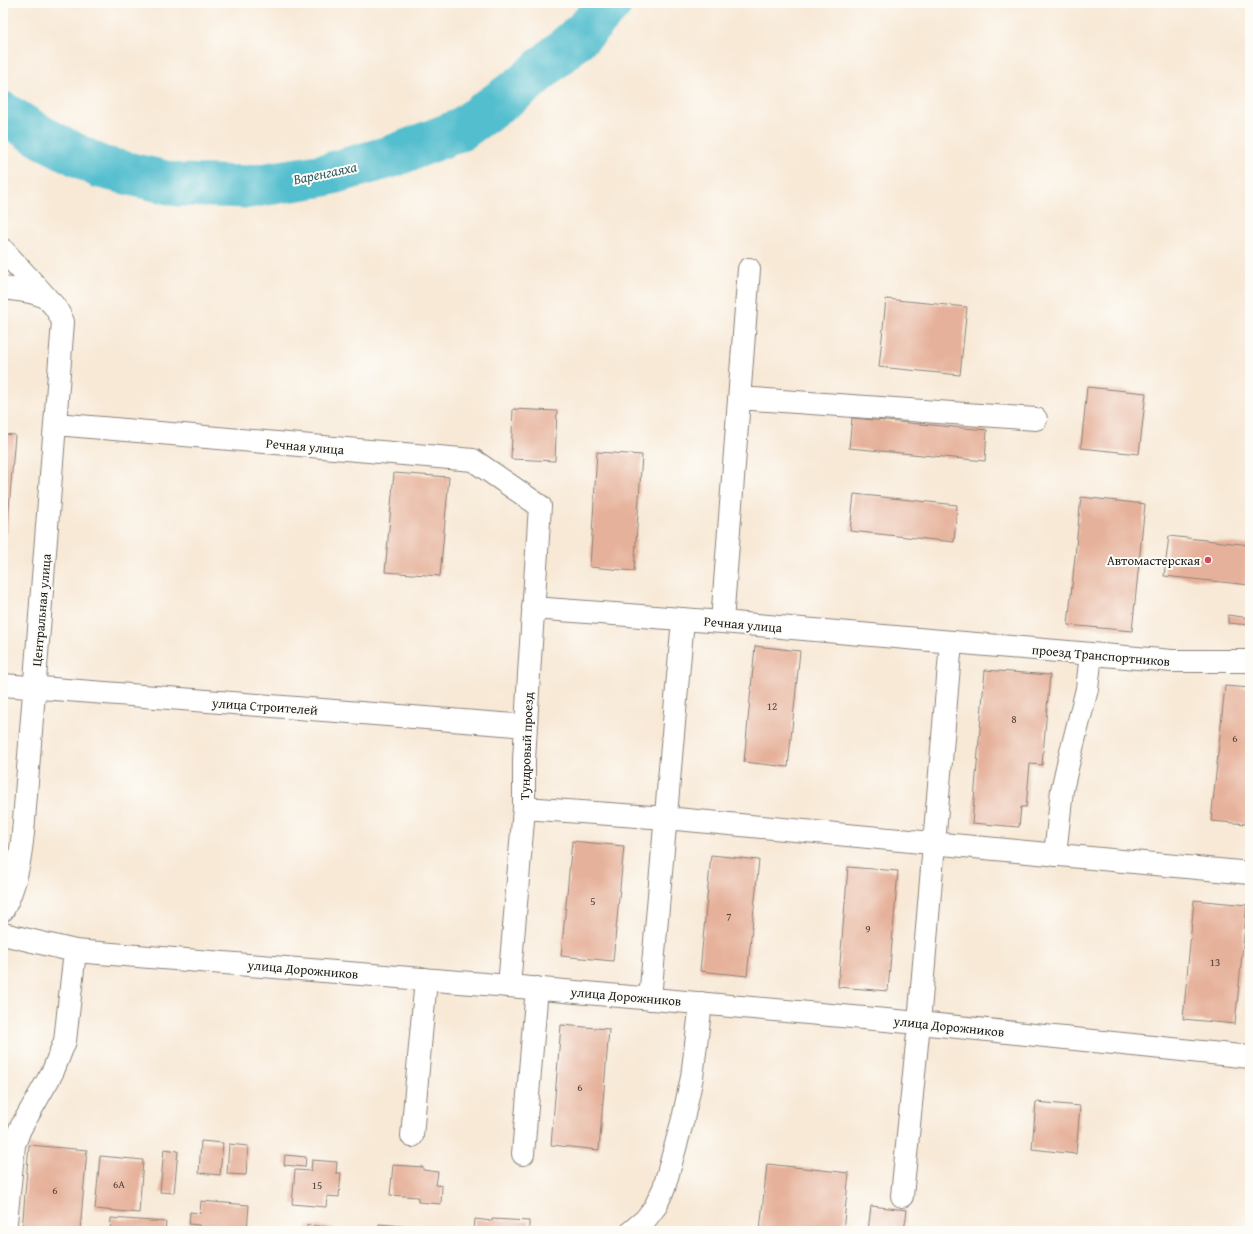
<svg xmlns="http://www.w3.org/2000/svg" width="1253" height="1234" font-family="'Gentium Book Plus',serif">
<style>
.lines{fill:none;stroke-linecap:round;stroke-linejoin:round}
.river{stroke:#52bece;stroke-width:43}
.building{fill:#e6b19a}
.minor-casing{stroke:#8a827a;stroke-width:24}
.minor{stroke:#fff;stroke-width:22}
.poi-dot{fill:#d1495b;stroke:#fdfcf7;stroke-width:1.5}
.labels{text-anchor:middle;stroke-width:4;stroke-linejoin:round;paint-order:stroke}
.number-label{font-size:11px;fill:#4e413c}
.street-label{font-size:13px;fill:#1c1c1c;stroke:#fdfcf7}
.poi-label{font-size:13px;fill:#1c1c1c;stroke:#fdfcf7;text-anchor:end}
.water-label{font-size:14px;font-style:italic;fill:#325d63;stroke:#fdfcf7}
</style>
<rect width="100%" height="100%" fill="#fdfcf7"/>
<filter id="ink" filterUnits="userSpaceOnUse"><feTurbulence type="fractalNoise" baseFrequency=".025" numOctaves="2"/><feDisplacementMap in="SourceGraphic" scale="8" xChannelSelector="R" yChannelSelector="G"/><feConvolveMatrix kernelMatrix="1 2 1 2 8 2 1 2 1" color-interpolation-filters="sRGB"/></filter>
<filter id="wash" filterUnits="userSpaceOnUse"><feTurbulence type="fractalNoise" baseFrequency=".012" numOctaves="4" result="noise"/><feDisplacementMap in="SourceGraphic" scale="16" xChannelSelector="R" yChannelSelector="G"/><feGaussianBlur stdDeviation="0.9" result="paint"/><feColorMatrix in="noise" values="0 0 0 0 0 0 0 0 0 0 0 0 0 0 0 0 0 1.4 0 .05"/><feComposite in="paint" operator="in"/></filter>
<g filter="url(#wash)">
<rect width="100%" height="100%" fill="#f8e9d7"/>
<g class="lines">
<path class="river" d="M 3,113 L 42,137 L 100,167 L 178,185 L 248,187 L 325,175 L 393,156 L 460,130 L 523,85 L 585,31 L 611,3"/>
</g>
<g id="blocks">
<path class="building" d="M 886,299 L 967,307 L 960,375 L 879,367 Z
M 1087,387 L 1146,393 L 1139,454 L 1081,448 Z
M 513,409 L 557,411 L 555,461 L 511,459 Z
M 852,418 L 987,430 L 985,461 L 849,448 Z
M 3,434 L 15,435 L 7,533 L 3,533 Z
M 597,452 L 642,455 L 634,571 L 590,567 Z
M 394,473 L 449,477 L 440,576 L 385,572 Z
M 854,494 L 957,505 L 954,542 L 850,531 Z
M 1081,497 L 1145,504 L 1132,631 L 1068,625 Z
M 1169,536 L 1250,545 L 1250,585 L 1164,576 Z
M 1228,615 L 1250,618 L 1250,625 L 1228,623 Z
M 755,646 L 800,651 L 788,767 L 744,762 Z
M 985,670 L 1050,675 L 1042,765 L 1030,764 L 1026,807 L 1021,807 L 1019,827 L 972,823 Z
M 1225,686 L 1250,688 L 1250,788 L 1246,824 L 1211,821 Z
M 572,841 L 624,846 L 613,961 L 561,956 Z
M 711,855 L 759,860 L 747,976 L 700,971 Z
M 848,867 L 898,871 L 888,991 L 838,987 Z
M 1194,900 L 1247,905 L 1235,1024 L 1183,1019 Z
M 561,1025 L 609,1029 L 599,1150 L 551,1145 Z
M 1036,1102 L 1080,1106 L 1076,1154 L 1032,1149 Z
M 201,1141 L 223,1143 L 220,1175 L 199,1173 Z
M 229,1144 L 248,1146 L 246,1175 L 227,1174 Z
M 29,1145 L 87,1150 L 80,1231 L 22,1231 Z
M 164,1149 L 178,1151 L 174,1193 L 160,1192 Z
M 285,1155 L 306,1157 L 305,1167 L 284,1165 Z
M 100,1156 L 143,1160 L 139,1213 L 95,1209 Z
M 312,1160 L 337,1162 L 336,1173 L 341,1173 L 339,1197 L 327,1196 L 326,1207 L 292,1204 L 295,1170 L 311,1171 Z
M 767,1164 L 849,1173 L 843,1231 L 760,1231 Z
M 393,1165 L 423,1167 L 423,1170 L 438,1172 L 436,1185 L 442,1186 L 441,1204 L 418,1202 L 418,1197 L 390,1195 Z
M 201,1201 L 249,1205 L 247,1231 L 198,1231 L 199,1225 L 189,1224 L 190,1212 L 200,1213 Z
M 871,1206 L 907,1210 L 904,1231 L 868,1231 Z
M 111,1218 L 166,1222 L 165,1231 L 110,1231 Z
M 475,1219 L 492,1221 L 492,1219 L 529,1221 L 529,1231 L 487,1231 L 474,1230 Z
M 379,1224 L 437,1229 L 437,1231 L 378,1231 Z
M 307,1225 L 334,1228 L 333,1231 L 307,1231 Z"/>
</g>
</g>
<g filter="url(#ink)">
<use href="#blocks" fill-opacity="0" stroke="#8a827a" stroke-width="1"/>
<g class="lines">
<g class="minor-casing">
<path id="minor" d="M 3,250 L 46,297
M 3,288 C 33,292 50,290 63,322 L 23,833 C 20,860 16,886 3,910
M 739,398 L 1036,419
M 56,424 L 473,460 L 540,506 L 529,674 L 524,760 L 524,808 L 509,986
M 533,608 L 722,622 L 1172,661 L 1250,661
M 722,622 L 749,269
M 3,685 L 527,726
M 524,808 L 666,818 L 1250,873
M 1055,855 L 1062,790 L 1067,768 L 1087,689 L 1091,654
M 3,934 L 75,951 L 509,986 L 919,1023 L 1250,1057
M 650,999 L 683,619
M 412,1136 L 426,979
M 523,1154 L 537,988
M 902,1196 L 919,1023 L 951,642
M 5,1231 L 14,1145 L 20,1129 L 53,1071 L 65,1041 L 75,951
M 632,1231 L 645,1220 L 655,1207 L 664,1188 L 683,1119 L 692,1077 L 701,1003"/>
</g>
<use href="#minor" class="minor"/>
</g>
</g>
<circle class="poi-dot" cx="1208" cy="560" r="4"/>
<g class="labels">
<g class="number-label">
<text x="772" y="710">12</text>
<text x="1014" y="723">8</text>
<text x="1235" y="742">6</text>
<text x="593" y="905">5</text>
<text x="729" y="920">7</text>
<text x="868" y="933">9</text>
<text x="1215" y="966">13</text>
<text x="580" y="1091">6</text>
<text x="119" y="1188">6А</text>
<text x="317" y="1189">15</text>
<text x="55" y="1194">6</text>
</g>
<g class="street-label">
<text transform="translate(305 446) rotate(5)" y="5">Речная улица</text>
<text transform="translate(41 610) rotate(-85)" y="5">Центральная улица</text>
<text transform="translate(743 624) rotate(5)" y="5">Речная улица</text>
<text transform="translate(1101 655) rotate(5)" y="5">проезд Транспортников</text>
<text transform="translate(265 706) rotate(4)" y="5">улица Строителей</text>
<text transform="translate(526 746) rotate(-88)" y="5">Тундровый проезд</text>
<text transform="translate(303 969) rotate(5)" y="5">улица Дорожников</text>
<text transform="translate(626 996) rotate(5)" y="5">улица Дорожников</text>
<text transform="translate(949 1026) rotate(6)" y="5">улица Дорожников</text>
</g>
<g class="poi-label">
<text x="1200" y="565">Автомастерская</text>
</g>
<g class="water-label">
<text transform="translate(325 173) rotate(-12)" y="5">Варенгаяха</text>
</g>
</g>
<rect width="1253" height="1234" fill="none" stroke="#fdfcf7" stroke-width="16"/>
</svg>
